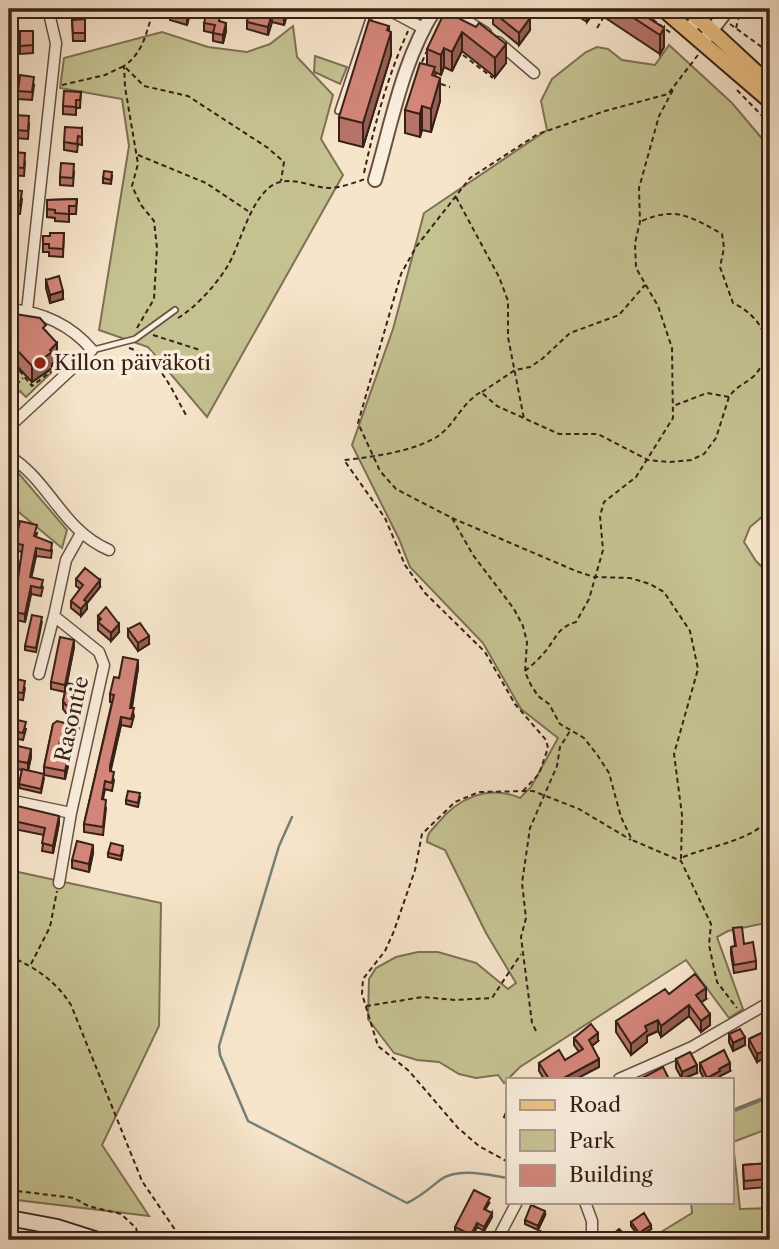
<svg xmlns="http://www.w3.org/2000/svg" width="779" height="1249" font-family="'Libre Caslon Text',serif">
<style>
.green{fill:#c5c292;stroke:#7e7154;stroke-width:2}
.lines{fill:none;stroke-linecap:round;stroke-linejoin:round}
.stream{stroke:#747f78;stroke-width:2.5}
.service-casing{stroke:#675143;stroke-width:8}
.minor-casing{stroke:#675143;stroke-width:13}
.tertiary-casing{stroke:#675143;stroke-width:16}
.secondary-casing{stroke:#372016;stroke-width:18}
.primary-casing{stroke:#372016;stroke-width:18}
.path{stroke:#372016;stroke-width:2;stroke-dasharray:5 3.5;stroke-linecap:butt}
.service{stroke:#faeedd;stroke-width:4.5}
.minor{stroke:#faeedd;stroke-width:10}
.tertiary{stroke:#faeedd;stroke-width:12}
.secondary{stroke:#faeedd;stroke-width:14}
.primary{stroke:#ecc286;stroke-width:14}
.wall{fill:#b67369;stroke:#372016;stroke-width:2}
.shaded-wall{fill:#945e55;stroke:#372016;stroke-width:2}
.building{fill:#d4867a;stroke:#372016;stroke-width:2}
.poi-dot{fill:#8f2418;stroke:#faeedd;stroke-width:2.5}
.labels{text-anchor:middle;stroke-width:7;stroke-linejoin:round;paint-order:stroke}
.poi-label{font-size:21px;fill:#372016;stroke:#faeedd;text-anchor:start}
.street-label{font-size:21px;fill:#372016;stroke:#faeedd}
</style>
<rect width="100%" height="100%" fill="#f7e5cb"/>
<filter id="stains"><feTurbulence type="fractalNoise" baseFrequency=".00286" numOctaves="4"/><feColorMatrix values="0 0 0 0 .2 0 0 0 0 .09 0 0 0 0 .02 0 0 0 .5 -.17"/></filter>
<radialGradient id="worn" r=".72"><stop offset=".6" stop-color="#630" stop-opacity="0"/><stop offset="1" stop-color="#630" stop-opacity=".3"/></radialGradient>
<path class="green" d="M 293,26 L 297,57 L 333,95 L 321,139 L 343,175 L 207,417 L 148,347 L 99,330 L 129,146 L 122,99 L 60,88 L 64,58 L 162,32 L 208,47 L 247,52 L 270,44 Z
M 669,45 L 732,103 L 770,148 L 770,510 L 750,527 L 744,542 L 756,561 L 770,575 L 770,922 L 728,931 L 717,937 L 743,1009 L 729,1018 L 686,960 L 520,1067 L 504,1083 L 498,1075 L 476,1078 L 459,1074 L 439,1062 L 417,1060 L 394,1053 L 368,1019 L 369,979 L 376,968 L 396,957 L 418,952 L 438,952 L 476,963 L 508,989 L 516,983 L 486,933 L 445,850 L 427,842 C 427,833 431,831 437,824 C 457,799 487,784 520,798 L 531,787 L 558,738 L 521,709 L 483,643 L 410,567 L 399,539 L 352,445 L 393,329 L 424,213 L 547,130 L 541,101 L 552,79 L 586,52 L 597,47 L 608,49 L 622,60 L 655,65 Z
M 315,56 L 347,67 L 340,84 L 314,72 Z
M 9,357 L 15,358 L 14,364 L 44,375 L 52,368 L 54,370 L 26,397 L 20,391 L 9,402 Z
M 9,462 L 67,530 L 62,548 L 9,504 Z
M 9,870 L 161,903 L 159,1026 L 102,1145 L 149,1216 L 9,1199 Z
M 770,1095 L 770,1128 L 733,1142 L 740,1209 L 770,1208 L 770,1240 L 648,1240 L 692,1213 L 691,1202 L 732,1202 L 732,1110 Z"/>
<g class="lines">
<path class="stream" d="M 292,817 L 279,846 L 219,1046 L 220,1055 L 248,1121 L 407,1203 C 420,1197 429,1189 440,1180 C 458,1167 488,1175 508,1178
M 732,1112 L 770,1097"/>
<g class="service-casing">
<path id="service" d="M 338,111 L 372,9
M 93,350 L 135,339 L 175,310"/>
</g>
<g class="minor-casing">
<path id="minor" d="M 387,9 L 423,28
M 448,9 L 486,33
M 498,42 L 534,73
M 9,309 C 42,312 71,325 92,350 L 9,427
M 27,311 L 56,43 L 48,9
M 9,456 C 50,481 62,530 109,550
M 39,674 L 54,616
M 9,800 L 71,813 L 104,665 L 99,652 L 54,616 L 66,560 L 80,535
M 59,883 L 71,813
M 619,1079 L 692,1047 L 770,1002
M 585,1202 L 592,1221 L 592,1240
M 497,1240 L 517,1202"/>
</g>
<g class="tertiary-casing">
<path id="tertiary" d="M 688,30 L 707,9
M 702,43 L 728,9
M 375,180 C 392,122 402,61 435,9"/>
</g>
<g class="secondary-casing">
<path id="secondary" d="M 9,1218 L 57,1227 L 98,1240"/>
</g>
<g class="primary-casing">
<path id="primary" d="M 663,9 L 770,101
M 688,9 L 770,85"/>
</g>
<path class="path" d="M 639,9 L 672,34
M 730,24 L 770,53
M 597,28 L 605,15
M 736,28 L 741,9
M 463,55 L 493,78
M 698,55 L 668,94 L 605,111 L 538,134 L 470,178 L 416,247 L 401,274 L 358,423 L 380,471 L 396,489 L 452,518 L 473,555 L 514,609 L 523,626 L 527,642 L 525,672 L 531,685 L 538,696 L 549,704 L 560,724 L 584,738 L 598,756 L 609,773 L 621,817 L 632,840 L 681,861 L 711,924 L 709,945 L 717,982 L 737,1008
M 422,62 L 427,51
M 441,84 L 450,87
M 62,85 L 105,75 L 124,66 L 144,86 L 188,96 L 268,148 L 284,162 L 281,181
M 737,90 L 770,124
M 138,155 L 206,183 L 251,213
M 364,173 C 375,123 387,78 408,31
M 456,197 L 499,277 L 508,301 L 508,337 L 524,419
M 642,221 C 675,206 692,217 722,234 L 724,248 L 720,267 L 733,303 C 763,317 779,349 754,376 C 745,384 735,387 729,397 L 707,393 L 673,406
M 178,318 C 197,306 215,286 227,267 C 241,245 251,190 280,182 C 296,178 312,187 328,188 C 339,188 354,183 365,179
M 137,328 L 154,299 L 157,248 L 154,221 L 141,205 L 132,186 L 138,164 L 125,87 L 124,66 C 145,51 146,31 154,9
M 153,335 L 200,350
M 129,348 C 160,358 171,389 186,415
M 56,352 L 59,358 L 57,370
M 14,364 L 32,386 L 56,368
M 9,383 L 15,386 L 23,378
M 482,392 L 515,370 L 530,367 L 542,359 L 570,333 L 619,315 L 645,285
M 452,518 L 576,571 L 594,577 L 630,578 L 650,584 L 664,592 L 690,631 L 698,669 L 674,754 L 682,815 L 681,860
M 525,671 C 531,666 538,660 543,654 C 556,640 556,628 576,622 L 589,599 L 603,550 L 600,516 L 604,502 L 636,477 L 673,418 L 672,348 L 658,306 L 636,268 L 635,243 L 640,222 L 639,188 L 659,116 L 673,90
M 523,791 L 539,774 L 548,748 L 546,740 L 515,704 L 485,652 L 425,593 L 405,565 L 385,518 L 344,460 C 372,457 410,452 435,438 C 454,427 461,403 481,392 L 497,406 L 559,434 L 598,434 L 648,460 L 670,462 L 691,460 L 704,454 L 716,438 L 729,397
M 683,857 C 713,845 747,842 770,819
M 9,956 C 36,968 55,980 71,1005 L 142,1181 L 182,1240
M 31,964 L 50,927 L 57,891
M 366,1006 L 423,997 L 455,1000 L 492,998 L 521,954
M 536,1031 L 532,1023 L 521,937 L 526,918 L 522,883 L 530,828 L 557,766 L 560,747 L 570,731
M 508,1162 L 479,1146 L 458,1128 L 409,1071 L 378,1046 L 362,994 L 363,979 L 385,951 L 394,931 L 415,870 L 422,834 L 455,802 L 479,792 L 533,791 L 579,809 L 631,840
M 9,1190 L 74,1198 L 88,1206 L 121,1214 L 136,1228 L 139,1240"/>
<use href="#service" class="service"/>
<use href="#minor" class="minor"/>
<use href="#tertiary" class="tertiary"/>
<use href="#secondary" class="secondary"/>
<use href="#primary" class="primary"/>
</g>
<path class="wall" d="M 9,9 L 25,9 L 25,13 L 15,21 L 9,13 Z
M 191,9 L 187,25 L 170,20 L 170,12 Z
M 250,9 L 286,18 L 284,25 L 272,22 L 268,35 L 247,29 L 247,22 Z
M 566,9 L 634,9 L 664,28 L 664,47 L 660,54 L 595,11 L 587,22 Z
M 493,12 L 530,30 L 519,45 L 493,24 Z
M 85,19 L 85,41 L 73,41 L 72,20 Z
M 461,20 L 506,63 L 495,77 L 462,51 L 452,71 L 444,67 L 441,75 L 435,72 L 440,101 L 431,132 L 422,130 L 420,137 L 405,133 L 405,110 L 427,65 L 427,49 Z
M 220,21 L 226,31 L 223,43 L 213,41 L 213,33 L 204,31 L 204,23 Z
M 20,31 L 33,31 L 33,53 L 20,54 Z
M 389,31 L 391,55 L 363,147 L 339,141 L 339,117 Z
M 34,85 L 32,100 L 18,99 L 18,91 Z
M 81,92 L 80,108 L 76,108 L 76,115 L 63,114 L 63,106 Z
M 29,124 L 28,139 L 15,138 L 15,130 Z
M 82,128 L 82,145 L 78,144 L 77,152 L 64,150 L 64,142 Z
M 25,162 L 24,176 L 11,175 L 11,167 Z
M 74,172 L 73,186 L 60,185 L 60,177 Z
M 112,176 L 111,184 L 103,183 L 103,178 Z
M 9,189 L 22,199 L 20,214 L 9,213 Z
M 77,199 L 76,214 L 69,214 L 69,222 L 55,221 L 55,218 L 47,217 L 47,200 Z
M 9,227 L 18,236 L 16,251 L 9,250 Z
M 64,233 L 63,257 L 49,256 L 49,252 L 43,252 L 43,236 L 50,236 Z
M 9,265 L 15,274 L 13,291 L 9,290 Z
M 46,280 L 63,299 L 50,303 L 46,288 Z
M 9,313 L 46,331 L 57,359 L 52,364 L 52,368 L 32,382 L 14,363 L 14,357 L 9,357 Z
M 37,533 L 36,537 L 52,550 L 51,558 L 36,556 L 31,577 L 43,587 L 41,596 L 31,594 L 25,622 L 13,619 L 13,612 L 22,552 L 15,550 L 15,543 Z
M 76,579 L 100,587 L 87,603 L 87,609 L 81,616 L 71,608 L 71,601 L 80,589 L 76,586 Z
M 98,616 L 119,632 L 111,641 L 98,630 Z
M 42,621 L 36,652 L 25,650 L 25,646 Z
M 128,629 L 149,644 L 138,651 L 128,637 Z
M 9,637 L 18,647 L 12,665 L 9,664 Z
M 74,647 L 67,683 L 79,694 L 75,715 L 66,713 L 63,709 L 63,701 L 65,692 L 51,689 L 51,682 Z
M 138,668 L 132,708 L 134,716 L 131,727 L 121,725 L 110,771 L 114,780 L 112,791 L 105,789 L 103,799 L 106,808 L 103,835 L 84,832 L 84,824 L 112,702 L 110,702 L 110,694 L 119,678 Z
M 9,673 L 13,679 L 25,688 L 23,700 L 9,698 Z
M 9,718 L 26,729 L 23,740 L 9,737 Z
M 53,724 L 79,727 L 76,740 L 72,739 L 67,750 L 60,748 L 59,756 L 68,766 L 65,779 L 44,775 L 44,767 Z
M 9,744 L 31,757 L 28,771 L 44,778 L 41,793 L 19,788 L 22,770 L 17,769 L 12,765 L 9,752 Z
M 140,797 L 138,807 L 126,804 L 126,800 Z
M 9,804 L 59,823 L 53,853 L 42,851 L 44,835 L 9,828 Z
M 123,850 L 121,860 L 108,857 L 108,853 Z
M 93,853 L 89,872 L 72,868 L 72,860 Z
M 770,924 L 770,947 L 767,933 L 767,925 Z
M 733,928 L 756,961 L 756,969 L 734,973 L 731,954 L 731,947 L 735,946 Z
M 669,994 L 706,999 L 701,1002 L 710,1025 L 701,1032 L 689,1016 L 661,1037 L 658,1031 L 647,1036 L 647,1042 L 631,1055 L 616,1032 L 616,1021 Z
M 770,1029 L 757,1062 L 749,1047 L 749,1039 Z
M 729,1034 L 745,1045 L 733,1051 L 729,1042 Z
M 574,1038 L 598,1041 L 592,1046 L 599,1067 L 576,1079 L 544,1079 L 539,1071 L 539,1063 L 565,1060 L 579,1052 L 574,1045 Z
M 676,1059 L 697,1073 L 682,1079 L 676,1068 Z
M 700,1063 L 730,1071 L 720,1076 L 720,1079 L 704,1079 L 700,1071 Z
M 770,1163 L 770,1184 L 768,1184 L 768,1187 L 744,1189 L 743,1165 Z
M 490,1202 L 485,1210 L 492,1217 L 484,1231 L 477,1227 L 471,1239 L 455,1231 L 455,1227 Z
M 545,1215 L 538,1230 L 525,1224 L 525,1220 Z
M 631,1222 L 651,1229 L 639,1237 L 631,1226 Z"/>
<path class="shaded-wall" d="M 20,9 L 25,9 L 25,13 L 15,21 L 15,13 Z
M 189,9 L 191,9 L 191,10 L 187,25 L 187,17 Z
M 587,9 L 595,9 L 595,11 L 587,22 Z
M 286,10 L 286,18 L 284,25 L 284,18 Z
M 272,14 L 272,22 L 268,35 L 268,27 Z
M 530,18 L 530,30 L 519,45 L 519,33 Z
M 226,23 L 226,31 L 223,43 L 223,35 Z
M 389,26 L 389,40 L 391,32 L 391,55 L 363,147 L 363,123 Z
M 664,28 L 664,47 L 660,54 L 660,35 Z
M 462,32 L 462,51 L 452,71 L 452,52 Z
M 506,44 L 506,63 L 495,77 L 495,58 Z
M 444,48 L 444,67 L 441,75 L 441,55 Z
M 440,78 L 440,101 L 431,132 L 431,109 Z
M 422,106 L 422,130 L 420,137 L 420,114 Z
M 63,291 L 63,299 L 50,303 L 50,295 Z
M 57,343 L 57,359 L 52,364 L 52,368 L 32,382 L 32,366 Z
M 36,548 L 36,556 L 30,584 L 30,577 Z
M 100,580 L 100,587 L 87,603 L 87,609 L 81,616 L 81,609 L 84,600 Z
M 31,586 L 31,594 L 25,622 L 25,614 Z
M 119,624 L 119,632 L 111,641 L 111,633 Z
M 149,636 L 149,644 L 138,651 L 138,643 Z
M 18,639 L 18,647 L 12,665 L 12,656 Z
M 74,640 L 74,647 L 65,692 L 65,685 Z
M 138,660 L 138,668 L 130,716 L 130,708 Z
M 79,686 L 79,694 L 75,715 L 75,707 Z
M 121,717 L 121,725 L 110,774 L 110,766 Z
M 72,731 L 72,739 L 67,750 L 67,742 Z
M 31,749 L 31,757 L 28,771 L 28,763 Z
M 68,758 L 68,766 L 65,779 L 65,771 Z
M 59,816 L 59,823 L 53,853 L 53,846 Z
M 93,845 L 93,853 L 89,872 L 89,864 Z
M 706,988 L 706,999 L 696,1006 L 696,995 Z
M 689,1005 L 689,1016 L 661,1037 L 661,1026 Z
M 710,1014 L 710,1025 L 701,1032 L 701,1021 Z
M 658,1020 L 658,1031 L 647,1036 L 647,1042 L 631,1055 L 631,1044 L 645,1026 Z
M 598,1033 L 598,1041 L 589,1048 L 589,1040 Z
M 745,1037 L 745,1045 L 733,1051 L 733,1043 Z
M 770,1048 L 770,1056 L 757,1062 L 757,1054 Z
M 599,1059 L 599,1067 L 576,1079 L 562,1079 Z
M 730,1063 L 730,1071 L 720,1076 L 720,1079 L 707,1079 L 707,1078 L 719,1069 Z
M 697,1065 L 697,1073 L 682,1079 L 682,1072 Z
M 545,1211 L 545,1215 L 538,1230 L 538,1226 Z
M 492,1213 L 492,1217 L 484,1231 L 484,1227 Z
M 477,1223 L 477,1227 L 471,1239 L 471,1235 Z
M 651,1225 L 651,1229 L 639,1237 L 639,1233 Z"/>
<path class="building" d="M 12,9 L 20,9 L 15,13 Z
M 171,9 L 189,9 L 187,17 L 170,12 Z
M 250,9 L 260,10 L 260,9 L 281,9 L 286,10 L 284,18 L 272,14 L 268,27 L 247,22 Z
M 446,9 L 456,9 L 461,11 L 458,18 L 476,27 L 479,23 L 506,44 L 495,58 L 462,32 L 452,52 L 444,48 L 441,55 L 427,49 Z
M 495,9 L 518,9 L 530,18 L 519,33 L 493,12 Z
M 620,9 L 634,9 L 664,28 L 660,35 Z
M 207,12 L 220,15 L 219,21 L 226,23 L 223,35 L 213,33 L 215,25 L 204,23 Z
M 85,19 L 85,33 L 73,33 L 72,20 Z
M 369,20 L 389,26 L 387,30 L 391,32 L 363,123 L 339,117 Z
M 20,31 L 33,31 L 33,45 L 20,46 Z
M 420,63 L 435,67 L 432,75 L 440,78 L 431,109 L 422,106 L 420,114 L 405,110 Z
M 20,75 L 34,77 L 32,92 L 18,91 Z
M 64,91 L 81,92 L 80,100 L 76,100 L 76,107 L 63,106 Z
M 16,115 L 29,116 L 28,131 L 15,130 Z
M 65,127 L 82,128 L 82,137 L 78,136 L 77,144 L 64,142 Z
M 12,152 L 25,153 L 24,168 L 11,167 Z
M 61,163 L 74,164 L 73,178 L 60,177 Z
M 104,171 L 112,172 L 111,180 L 103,178 Z
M 9,189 L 22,191 L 20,206 L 9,205 Z
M 77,199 L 76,206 L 69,206 L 69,214 L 55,213 L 55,210 L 47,209 L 47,200 Z
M 9,227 L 18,228 L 16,243 L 9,242 Z
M 50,233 L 64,233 L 63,249 L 49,248 L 49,244 L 43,244 L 43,236 L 50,236 Z
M 9,265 L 15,266 L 13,282 L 9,282 Z
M 59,276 L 63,291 L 50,295 L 46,280 Z
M 9,313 L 40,318 L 46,325 L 43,328 L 57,343 L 50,350 L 52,352 L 32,366 L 14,347 L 15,342 L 9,341 Z
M 20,521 L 37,525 L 34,536 L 52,543 L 51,551 L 36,548 L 30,577 L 43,580 L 41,588 L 31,586 L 25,614 L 13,612 L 23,545 L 15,543 Z
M 85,568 L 100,580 L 84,600 L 87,602 L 81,609 L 71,601 L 83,585 L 76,579 Z
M 106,607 L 119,624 L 111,633 L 98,622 L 101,619 L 98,616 Z
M 32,615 L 42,617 L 36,648 L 25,646 Z
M 140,623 L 149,636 L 138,643 L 128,629 Z
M 9,637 L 18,639 L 12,656 L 9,656 Z
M 60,637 L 74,640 L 65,685 L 51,682 Z
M 123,657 L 138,660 L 130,708 L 134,708 L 131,719 L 121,717 L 110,766 L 110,771 L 114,772 L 112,783 L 105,781 L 102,799 L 106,800 L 103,827 L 84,824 L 114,695 L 110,694 L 114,677 L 119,678 Z
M 9,673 L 13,674 L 12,678 L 25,681 L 23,693 L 9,691 Z
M 67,683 L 79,686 L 75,707 L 66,705 L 63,701 Z
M 67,717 L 79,719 L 76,732 L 72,731 L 67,742 L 60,740 L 57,756 L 68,758 L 65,771 L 44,767 L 53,724 L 57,721 L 65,723 Z
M 9,718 L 26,722 L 23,733 L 9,730 Z
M 9,744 L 31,749 L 28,763 L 17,761 L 18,758 L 17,760 L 12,757 Z
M 22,769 L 44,774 L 41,789 L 19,784 Z
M 128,791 L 140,793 L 138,803 L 126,800 Z
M 9,804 L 59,816 L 53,846 L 42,843 L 45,828 L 9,820 Z
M 77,841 L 93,845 L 89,864 L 72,860 Z
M 111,843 L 123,846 L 121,856 L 108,853 Z
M 770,924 L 770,939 L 767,925 Z
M 742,927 L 744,944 L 753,942 L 756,961 L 734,965 L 731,947 L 736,946 L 733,928 Z
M 695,974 L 706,988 L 696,995 L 710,1014 L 701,1021 L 689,1005 L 661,1026 L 658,1020 L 645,1026 L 647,1031 L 631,1044 L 616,1021 L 665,989 L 669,994 Z
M 591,1024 L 598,1033 L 589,1040 L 599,1059 L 562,1079 L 549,1079 L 539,1063 L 559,1050 L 565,1060 L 583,1049 L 574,1038 Z
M 740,1029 L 745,1037 L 733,1043 L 729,1034 Z
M 770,1029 L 770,1048 L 757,1054 L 749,1039 Z
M 724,1050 L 730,1063 L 719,1069 L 720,1071 L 707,1078 L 700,1063 Z
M 690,1052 L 697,1065 L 682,1072 L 676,1059 Z
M 663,1067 L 669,1079 L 640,1079 Z
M 508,1108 L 508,1119 L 504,1117 Z
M 770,1163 L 770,1176 L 768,1176 L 768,1179 L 744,1181 L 743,1165 Z
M 474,1190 L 490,1198 L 484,1209 L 492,1213 L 484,1227 L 477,1223 L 471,1235 L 455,1227 Z
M 531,1205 L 545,1211 L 538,1226 L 525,1220 Z
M 644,1213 L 651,1225 L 639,1233 L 631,1222 Z
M 619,1229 L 630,1240 L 608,1240 L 607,1239 Z
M 540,1231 L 548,1235 L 545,1240 L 535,1240 Z"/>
<circle class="poi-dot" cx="40" cy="363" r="7"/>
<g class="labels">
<g class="poi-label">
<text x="54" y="370">Killon päiväkoti</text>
</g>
<g class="street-label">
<text transform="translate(72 719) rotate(-77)" y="7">Rasontie</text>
</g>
</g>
<rect width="779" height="1249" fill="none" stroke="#f7e5cb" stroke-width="35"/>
<rect x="10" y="10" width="758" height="1228" fill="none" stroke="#372016" stroke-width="3.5"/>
<rect x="18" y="18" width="744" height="1214" fill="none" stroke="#372016" stroke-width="2"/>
<rect x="506" y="1078" width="228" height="126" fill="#faeedd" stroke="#ac9c8d" stroke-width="2"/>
<rect x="520" y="1100" width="35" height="10" fill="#ecc286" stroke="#ac9c8d" stroke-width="2"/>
<text x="569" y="1112" font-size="21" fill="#372016">Road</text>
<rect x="520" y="1130" width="35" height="21" fill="#c5c292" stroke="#ac9c8d" stroke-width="2"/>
<text x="569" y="1148" font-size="21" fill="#372016">Park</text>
<rect x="520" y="1165" width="35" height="21" fill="#d4867a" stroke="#ac9c8d" stroke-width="2"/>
<text x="569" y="1182" font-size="21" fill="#372016">Building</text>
<rect width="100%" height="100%" filter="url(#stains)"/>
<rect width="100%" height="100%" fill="url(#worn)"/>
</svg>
